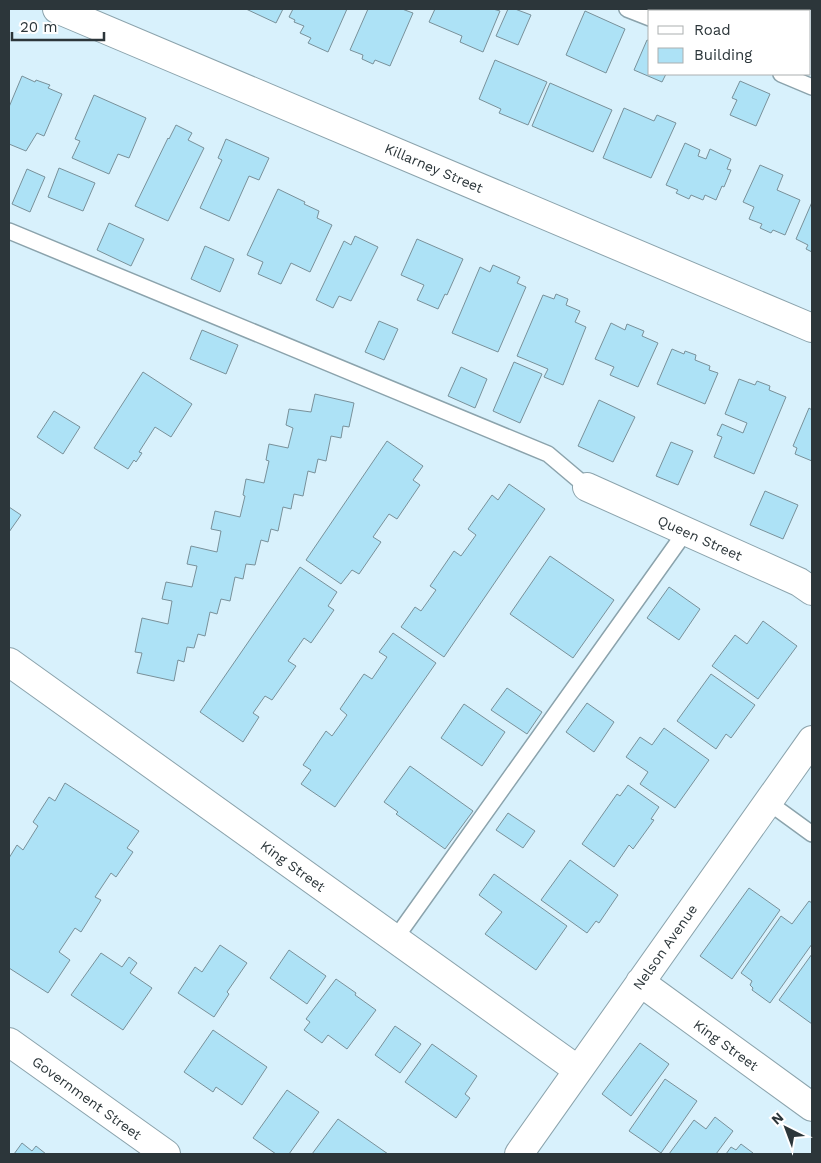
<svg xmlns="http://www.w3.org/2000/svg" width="821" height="1163" font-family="'Work Sans',sans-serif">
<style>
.building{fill:#ade2f6;stroke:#79919a}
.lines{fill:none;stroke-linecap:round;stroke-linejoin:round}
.service-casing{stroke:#8ba3ac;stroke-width:18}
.minor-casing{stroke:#8ba3ac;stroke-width:30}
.tertiary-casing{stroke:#8ba3ac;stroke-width:30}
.service{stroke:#fff;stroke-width:15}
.minor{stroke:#fff;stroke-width:28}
.tertiary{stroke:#fff;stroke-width:28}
.labels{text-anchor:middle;stroke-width:4.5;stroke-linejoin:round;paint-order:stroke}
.street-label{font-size:14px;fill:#2c363a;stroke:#fff}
</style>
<rect width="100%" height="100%" fill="#d8f1fc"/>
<path class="building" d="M 246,9 L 283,9 L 276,23 Z
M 293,9 L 347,9 L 328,52 L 308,43 L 311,38 L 300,33 L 304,26 L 294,22 L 295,20 L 289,17 Z
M 368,9 L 402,9 L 413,13 L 390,66 L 375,60 L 373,64 L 362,59 L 363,55 L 350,50 Z
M 435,9 L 493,9 L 500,11 L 483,52 L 460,42 L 462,36 L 429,22 Z
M 508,9 L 515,9 L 531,15 L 518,45 L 496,36 Z
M 672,9 L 697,9 L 696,11 L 678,11 Z
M 585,11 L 625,29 L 606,73 L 566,55 Z
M 647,40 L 650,41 L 650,74 L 666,74 L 662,82 L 634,70 Z
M 495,60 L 547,82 L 528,125 L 499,113 L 501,109 L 479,99 Z
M 22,76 L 35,82 L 36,80 L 50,85 L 48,88 L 62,94 L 44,136 L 37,133 L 26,151 L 9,144 L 9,107 Z
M 740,81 L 770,94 L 756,126 L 730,115 L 737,100 L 732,98 Z
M 550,83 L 612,110 L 593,152 L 532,126 Z
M 94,95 L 146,118 L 129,158 L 118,154 L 109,174 L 72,158 L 80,141 L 75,139 Z
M 624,108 L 654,121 L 657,115 L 676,123 L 651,178 L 603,158 Z
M 176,125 L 192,133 L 188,140 L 204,148 L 168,221 L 135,206 L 168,138 L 169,139 Z
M 226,139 L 269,158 L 259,180 L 249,176 L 229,221 L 200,208 L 222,160 L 218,158 Z
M 685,143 L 700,150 L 698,156 L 706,159 L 710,149 L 731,159 L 727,169 L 731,170 L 724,187 L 722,186 L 716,200 L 705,195 L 703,200 L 691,195 L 689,199 L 676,193 L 678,190 L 666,185 Z
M 760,165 L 783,175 L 777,190 L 800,200 L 785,235 L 773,230 L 771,233 L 760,228 L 762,224 L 749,219 L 754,207 L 743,202 Z
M 59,168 L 95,183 L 83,211 L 48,197 Z
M 27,169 L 45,177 L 30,212 L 12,204 Z
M 278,189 L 305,202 L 304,204 L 319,211 L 317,218 L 332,225 L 310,272 L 291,263 L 281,284 L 258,274 L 263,262 L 247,255 Z
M 812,202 L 812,252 L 806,249 L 808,245 L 796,239 Z
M 109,223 L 144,239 L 131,266 L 97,250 Z
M 355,236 L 378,247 L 351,301 L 339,296 L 333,308 L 316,300 L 344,241 L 351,245 Z
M 417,239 L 463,259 L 447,295 L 445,294 L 438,309 L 417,300 L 424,285 L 401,275 Z
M 205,246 L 234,259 L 220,292 L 191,279 Z
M 493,265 L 520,277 L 517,283 L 526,287 L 498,352 L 452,333 L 480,267 L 490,272 Z
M 556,294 L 568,299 L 566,305 L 580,311 L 575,322 L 586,327 L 563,385 L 544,377 L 548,369 L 517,356 L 543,295 L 554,299 Z
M 379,321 L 398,329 L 384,360 L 365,352 Z
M 611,323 L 625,330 L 627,324 L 644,331 L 642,336 L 658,343 L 638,387 L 610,375 L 614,367 L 595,359 Z
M 202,330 L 238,345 L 226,374 L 190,359 Z
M 672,349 L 684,354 L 685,351 L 696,355 L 695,360 L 710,366 L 709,370 L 718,373 L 705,404 L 657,384 Z
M 514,362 L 542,374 L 520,423 L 493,411 Z
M 461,367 L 487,379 L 475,408 L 448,396 Z
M 143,372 L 192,404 L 171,437 L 155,427 L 139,452 L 142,453 L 136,462 L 134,460 L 128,469 L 94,448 Z
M 739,379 L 755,385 L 757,381 L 770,386 L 769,390 L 786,397 L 754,474 L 714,457 L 722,437 L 717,435 L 722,424 L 743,433 L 747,423 L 725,414 Z
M 315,394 L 354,403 L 349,427 L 343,426 L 341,438 L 331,436 L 326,461 L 318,459 L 315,473 L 308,471 L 303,496 L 294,494 L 291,509 L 283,507 L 278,531 L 271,529 L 268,542 L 261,540 L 255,565 L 246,564 L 243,579 L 235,577 L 230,601 L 221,599 L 217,614 L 210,612 L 205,636 L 198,634 L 194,648 L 187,647 L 184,662 L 178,660 L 174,681 L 137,673 L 142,653 L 135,652 L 142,618 L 168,624 L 172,601 L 162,599 L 166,582 L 192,587 L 197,566 L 187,564 L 191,546 L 217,552 L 221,531 L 211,529 L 215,511 L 240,517 L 245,496 L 243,495 L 246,479 L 264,483 L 269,461 L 266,460 L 269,444 L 288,448 L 293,428 L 286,425 L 289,409 L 311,412 Z
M 599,400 L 635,417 L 613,462 L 578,446 Z
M 809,408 L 812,410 L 812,461 L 795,454 L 797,448 L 793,446 Z
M 54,411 L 80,427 L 63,454 L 37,437 Z
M 387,441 L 423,466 L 413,480 L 420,485 L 397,519 L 389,514 L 373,537 L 381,542 L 359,574 L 352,570 L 341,584 L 306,560 Z
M 671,442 L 693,451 L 678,485 L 656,476 Z
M 509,484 L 545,509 L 444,657 L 401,627 L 415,607 L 421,611 L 436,590 L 430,586 L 454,551 L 461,556 L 476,535 L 468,529 L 492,495 L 498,500 Z
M 765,491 L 798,505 L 783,539 L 750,525 Z
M 9,507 L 21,515 L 9,532 Z
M 550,556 L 614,600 L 573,658 L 510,614 Z
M 300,567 L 337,592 L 328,606 L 334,610 L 311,643 L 304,638 L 288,661 L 296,666 L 272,700 L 265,696 L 253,713 L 259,717 L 243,742 L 200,712 Z
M 669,587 L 700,609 L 679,640 L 647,618 Z
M 763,621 L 797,646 L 758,699 L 712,666 L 735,635 L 747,644 Z
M 393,633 L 436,663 L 335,807 L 301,784 L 311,770 L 303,765 L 326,731 L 332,736 L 347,715 L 340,709 L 364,674 L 372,679 L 387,657 L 379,652 Z
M 711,674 L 755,705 L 731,738 L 726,734 L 716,749 L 677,721 Z
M 507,688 L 542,712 L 527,734 L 491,710 Z
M 587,703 L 614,722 L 594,752 L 566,732 Z
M 464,704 L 505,732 L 482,766 L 441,738 Z
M 664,728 L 709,760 L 675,808 L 640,784 L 648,772 L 626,757 L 640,737 L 652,745 Z
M 410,766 L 473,811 L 445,849 L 396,814 L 398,812 L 384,802 Z
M 65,783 L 139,831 L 127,848 L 133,852 L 116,877 L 111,873 L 95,897 L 101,900 L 81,932 L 75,928 L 59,952 L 70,960 L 48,993 L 9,968 L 9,858 L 17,845 L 23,850 L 38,826 L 33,822 L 49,797 L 55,801 Z
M 628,785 L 659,807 L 651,819 L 654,820 L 633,849 L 629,845 L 614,867 L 582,844 L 617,794 L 620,796 Z
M 508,813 L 535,831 L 523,848 L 496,830 Z
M 570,860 L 618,895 L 599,923 L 596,921 L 587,933 L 541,900 Z
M 494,874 L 567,926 L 536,970 L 485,934 L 502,912 L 479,895 Z
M 749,888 L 780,910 L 732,979 L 700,956 Z
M 809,901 L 812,903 L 812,944 L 770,1003 L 752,990 L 753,988 L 750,985 L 752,981 L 741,973 L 781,916 L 792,924 Z
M 220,945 L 247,963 L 227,992 L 229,994 L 214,1017 L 178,993 L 195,967 L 202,972 Z
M 289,950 L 326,976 L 307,1004 L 270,978 Z
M 101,953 L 122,967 L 129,957 L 137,963 L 130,973 L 152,988 L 123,1030 L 71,995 Z
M 812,954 L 812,1024 L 779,1000 Z
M 336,979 L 356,993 L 355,995 L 376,1010 L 347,1049 L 328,1035 L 322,1043 L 304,1030 L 310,1022 L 306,1019 Z
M 395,1026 L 421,1044 L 400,1073 L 375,1055 Z
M 213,1030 L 267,1067 L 242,1105 L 216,1087 L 213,1092 L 184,1072 Z
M 640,1043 L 669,1064 L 631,1116 L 602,1094 Z
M 432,1044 L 477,1076 L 465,1094 L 470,1098 L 456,1118 L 405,1082 Z
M 665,1079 L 697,1101 L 661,1153 L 629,1131 Z
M 287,1090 L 319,1112 L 289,1154 L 276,1154 L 253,1138 Z
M 715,1117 L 733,1131 L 716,1154 L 669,1154 L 694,1120 L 706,1129 Z
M 338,1119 L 388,1154 L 312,1154 Z
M 22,1143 L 32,1151 L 36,1146 L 46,1154 L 14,1154 Z
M 741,1144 L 753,1153 L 752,1154 L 726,1154 L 731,1147 L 736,1150 Z"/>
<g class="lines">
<g class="service-casing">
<path id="service" d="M 627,9 L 650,18
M 781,74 L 812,87
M 9,231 L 548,454 L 587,487
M 768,802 L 812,834
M 395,939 L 686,531"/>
</g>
<g class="minor-casing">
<path id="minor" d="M 57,9 L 812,328
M 587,487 L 799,582 L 812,591
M 9,662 L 578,1070
M 640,982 L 812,1107
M 519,1154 L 812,740"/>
</g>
<g class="tertiary-casing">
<path id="tertiary" d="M 9,1042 L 166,1154"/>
</g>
<use href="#service" class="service"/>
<use href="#minor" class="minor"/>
<use href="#tertiary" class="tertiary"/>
</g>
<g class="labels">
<g class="street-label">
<text transform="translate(434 168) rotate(23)" y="5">Killarney Street</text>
<text transform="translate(700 538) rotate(24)" y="5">Queen Street</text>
<text transform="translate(293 866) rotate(36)" y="5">King Street</text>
<text transform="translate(665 947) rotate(-55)" y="5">Nelson Avenue</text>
<text transform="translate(726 1045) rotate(36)" y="5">King Street</text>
<text transform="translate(87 1098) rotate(36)" y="5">Government Street</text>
</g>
</g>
<rect width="821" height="1163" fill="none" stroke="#2c363a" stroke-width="20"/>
<rect x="648" y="10" width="162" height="65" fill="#ffffff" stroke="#abafb0"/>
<rect x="658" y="26" width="25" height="8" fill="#ffffff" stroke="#abafb0"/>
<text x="694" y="35" font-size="15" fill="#2c363a">Road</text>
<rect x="658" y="48" width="25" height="15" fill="#ade2f6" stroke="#abafb0"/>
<text x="694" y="60" font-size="15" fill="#2c363a">Building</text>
<g transform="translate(786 1128) rotate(318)" stroke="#ffffff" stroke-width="4" paint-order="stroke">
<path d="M0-4L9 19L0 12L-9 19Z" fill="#2c363a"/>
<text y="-8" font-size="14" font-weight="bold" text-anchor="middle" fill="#2c363a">N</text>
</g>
<path d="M12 32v8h92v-8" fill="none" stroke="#2c363a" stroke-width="2.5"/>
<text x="20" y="32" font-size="15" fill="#2c363a" stroke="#ffffff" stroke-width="4" paint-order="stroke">20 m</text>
</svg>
